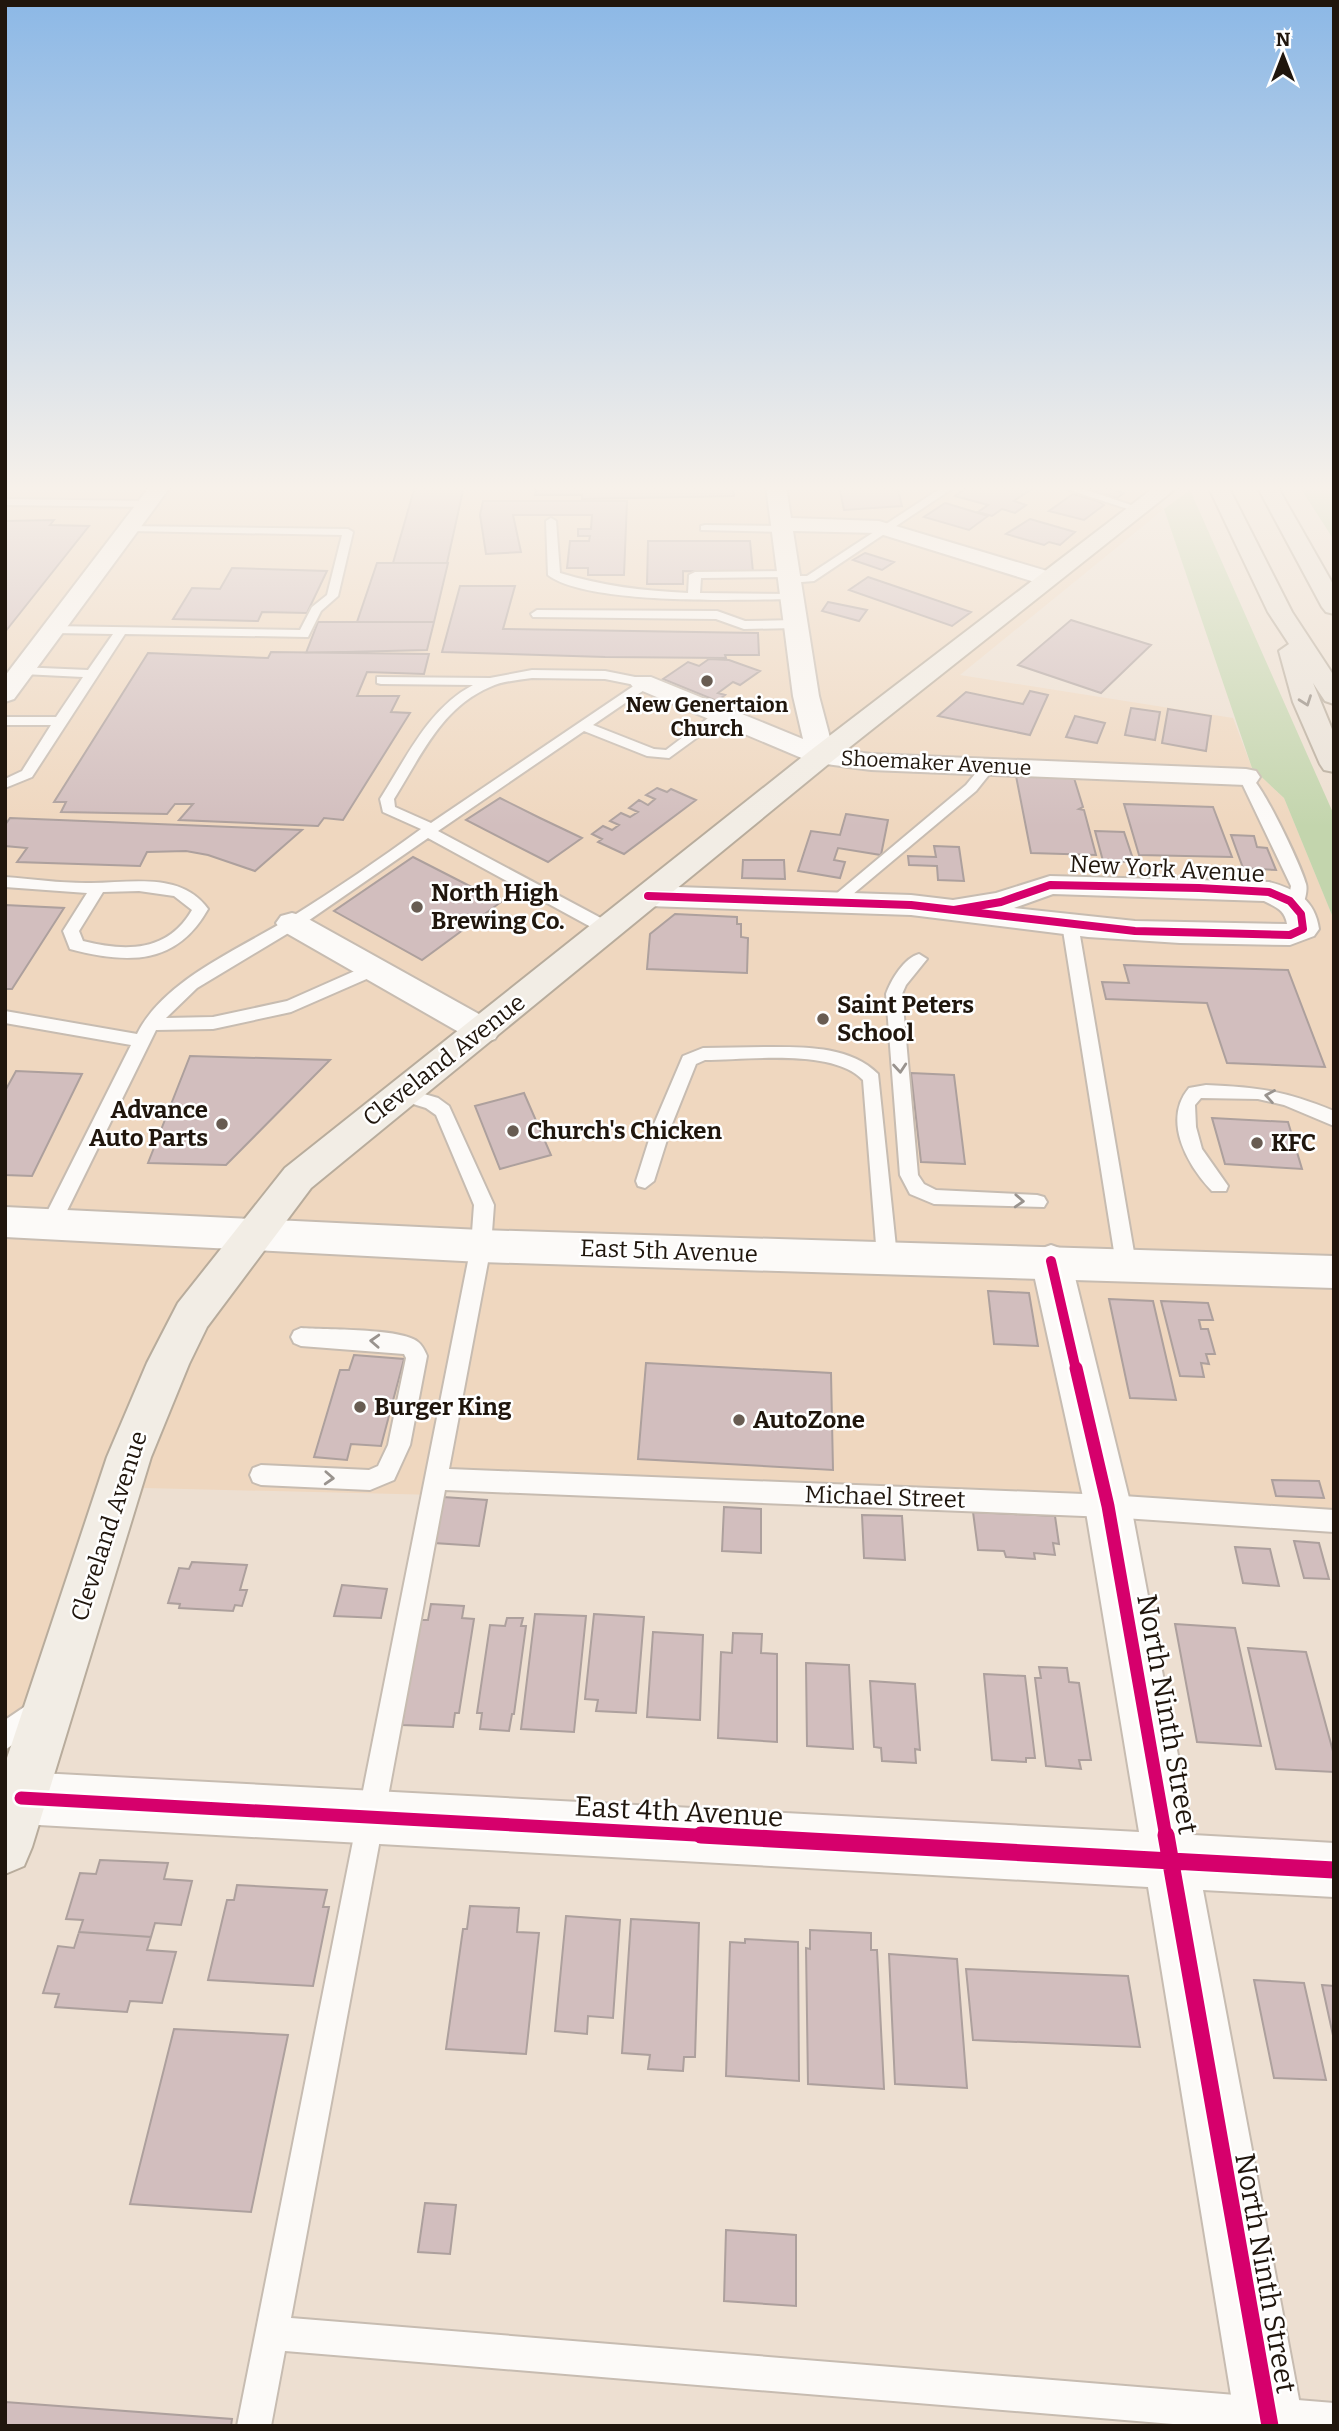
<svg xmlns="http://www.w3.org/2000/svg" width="1339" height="2431" font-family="Bitter,serif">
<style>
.built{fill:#efd7bf}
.green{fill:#c3d5ad}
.building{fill:#d2bebe;stroke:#ada09d;stroke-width:2}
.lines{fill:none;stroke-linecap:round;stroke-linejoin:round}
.lane-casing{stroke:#c7bcb1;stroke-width:4}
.street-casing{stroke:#c7bcb1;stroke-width:4}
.secondary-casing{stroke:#c7bcb1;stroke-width:4}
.primary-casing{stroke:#b8ac9c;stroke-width:4}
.highway-casing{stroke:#b8ac9c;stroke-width:4}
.lane{fill:#fcfaf8;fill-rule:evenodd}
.street{fill:#fcfaf8;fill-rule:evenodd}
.secondary{fill:#fcfaf8;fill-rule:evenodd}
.primary{fill:#f2ede5;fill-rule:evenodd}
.highway{fill:#ebe3d9;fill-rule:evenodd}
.cycleway-far3-casing{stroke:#fff;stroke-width:11}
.cycleway-far2-casing{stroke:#fff;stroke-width:15}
.cycleway-far1-casing{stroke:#fff;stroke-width:18}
.cycleway-casing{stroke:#fff;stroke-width:21}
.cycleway-far3{stroke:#d6006c;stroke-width:8}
.cycleway-far2{stroke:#d6006c;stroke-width:10}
.cycleway-far1{stroke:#d6006c;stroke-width:13}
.cycleway{stroke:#d6006c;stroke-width:17}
.oneway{stroke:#90877d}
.oneway2{stroke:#99938e}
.poi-dot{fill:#685c52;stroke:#fff;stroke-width:2.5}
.labels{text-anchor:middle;stroke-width:5;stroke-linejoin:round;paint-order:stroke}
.far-poi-label{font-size:21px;font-weight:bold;fill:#20160d;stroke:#fff}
.far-street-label{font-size:21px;fill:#20160d;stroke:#fff}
.street-label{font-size:24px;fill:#20160d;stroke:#fff}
.poi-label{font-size:24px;font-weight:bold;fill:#20160d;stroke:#fff;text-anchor:start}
.near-street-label{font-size:28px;fill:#20160d;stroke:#fff}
</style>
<rect width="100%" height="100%" fill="#eddfd1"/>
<path class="built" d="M 5,486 L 1143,486 L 1164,509 L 960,675 L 1233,718 L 1252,768 L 1284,798 L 1334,920 L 1334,1517 L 441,1473 L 438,1495 L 144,1488 L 5,1880 Z"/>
<path class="green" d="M 1299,486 L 1334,486 L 1334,540 Z
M 1190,490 L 1334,815 L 1334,920 L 1284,798 L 1252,768 L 1164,509 Z"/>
<path class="building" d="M 415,486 L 464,486 L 447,563 L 393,563 Z
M 536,486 L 733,486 L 734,496 L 582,499 L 582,495 L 535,495 Z
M 839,486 L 897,486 L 902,506 L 844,510 Z
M 969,486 L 1036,486 L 1014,501 L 1026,505 L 1015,513 L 1002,509 L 992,516 L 978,512 L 988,505 L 955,496 Z
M 1093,486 L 1099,486 L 1124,493 L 1117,498 L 1088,490 Z
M 1073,494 L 1098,501 L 1104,505 L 1084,520 L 1049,511 Z
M 483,501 L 627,501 L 624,575 L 588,575 L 588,568 L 567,568 L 570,541 L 589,541 L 590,536 L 578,536 L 578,529 L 591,529 L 592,515 L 513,515 L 521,552 L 486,554 L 480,515 Z
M 945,503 L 965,509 L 988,516 L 969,530 L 924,517 Z
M 1030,519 L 1075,532 L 1060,545 L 1049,542 L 1044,545 L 1006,534 Z
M 54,520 L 50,525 L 89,526 L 5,632 L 5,521 Z
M 648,541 L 750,541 L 753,572 L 683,571 L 683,584 L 647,584 Z
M 865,553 L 894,562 L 882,570 L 853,560 Z
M 377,563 L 448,563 L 434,622 L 357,622 Z
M 232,568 L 327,571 L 307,613 L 262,612 L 258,621 L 173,619 L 192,588 L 220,589 Z
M 868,577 L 918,594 L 971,612 L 952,626 L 849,590 Z
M 460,586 L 515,586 L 503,629 L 758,633 L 759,655 L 725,655 L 726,658 L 605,657 L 442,652 Z
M 828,602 L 867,610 L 859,621 L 822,611 Z
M 1071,620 L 1151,645 L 1101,693 L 1018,665 Z
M 318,622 L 434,622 L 427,650 L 306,653 Z
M 271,652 L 429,654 L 424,674 L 367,672 L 357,696 L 399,696 L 391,712 L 410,713 L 343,820 L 324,818 L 318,826 L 179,820 L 193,804 L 175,804 L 167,814 L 61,812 L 66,802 L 54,802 L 148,653 L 268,658 Z
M 709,659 L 729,660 L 760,671 L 740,685 L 733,682 L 718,693 L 725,695 L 717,701 L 663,679 L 688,662 L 699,666 Z
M 1030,691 L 1048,695 L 1030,735 L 938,716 L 966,692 L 1023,704 Z
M 1131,708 L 1160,712 L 1155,740 L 1125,735 Z
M 1168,709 L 1211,716 L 1206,751 L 1162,743 Z
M 1075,716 L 1105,723 L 1097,743 L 1066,737 Z
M 1016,776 L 1074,778 L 1083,807 L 1079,809 L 1084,810 L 1096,855 L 1031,853 Z
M 657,788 L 667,792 L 671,789 L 696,800 L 624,854 L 598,842 L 602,839 L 592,834 L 603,826 L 612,830 L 619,825 L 610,821 L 621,813 L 630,817 L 638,812 L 629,808 L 639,800 L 648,805 L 655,799 L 646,795 Z
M 500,798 L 540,818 L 582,838 L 548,862 L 466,820 Z
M 1124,804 L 1213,807 L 1232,857 L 1139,855 Z
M 846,814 L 888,820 L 881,855 L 838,848 L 834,860 L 845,862 L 840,878 L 798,871 L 811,831 L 840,835 Z
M 10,818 L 302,830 L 255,871 L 208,855 L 186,851 L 147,852 L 140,866 L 17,862 L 27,848 L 5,846 L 5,825 Z
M 1095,831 L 1124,832 L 1134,862 L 1103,861 Z
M 1231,835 L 1254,836 L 1257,847 L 1267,848 L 1276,870 L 1243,868 Z
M 934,846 L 959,847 L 964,881 L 938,880 L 937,866 L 909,865 L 908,856 L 936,857 Z
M 413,857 L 501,902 L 422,960 L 334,911 Z
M 743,860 L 784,860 L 785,879 L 742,878 Z
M 5,905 L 64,908 L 12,989 L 5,989 Z
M 675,914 L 737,917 L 737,924 L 741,924 L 741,937 L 748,938 L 747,973 L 647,969 L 650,934 Z
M 1124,965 L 1288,970 L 1325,1067 L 1227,1063 L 1207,1003 L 1106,999 L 1102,982 L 1129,983 Z
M 190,1056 L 330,1060 L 226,1165 L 148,1163 Z
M 16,1071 L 82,1074 L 32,1176 L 5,1175 L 5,1091 Z
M 911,1073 L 954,1075 L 965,1164 L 921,1162 Z
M 524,1093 L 551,1155 L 500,1169 L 475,1106 Z
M 1212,1118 L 1288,1122 L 1302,1169 L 1225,1164 Z
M 988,1291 L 1029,1293 L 1038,1346 L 994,1344 Z
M 1109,1299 L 1153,1301 L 1176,1400 L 1130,1398 Z
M 1161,1301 L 1208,1303 L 1213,1320 L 1199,1320 L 1201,1329 L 1208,1329 L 1215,1354 L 1206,1354 L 1209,1364 L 1201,1363 L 1204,1377 L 1180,1376 Z
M 354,1355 L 404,1359 L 381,1446 L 351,1444 L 347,1460 L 314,1457 L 340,1370 L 349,1370 Z
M 646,1363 L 831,1373 L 833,1470 L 638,1459 Z
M 1272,1480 L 1319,1481 L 1324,1498 L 1276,1496 Z
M 443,1497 L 487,1500 L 479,1546 L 434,1543 Z
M 724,1507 L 761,1509 L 761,1553 L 722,1551 Z
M 973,1512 L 1055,1516 L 1059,1544 L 1053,1543 L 1055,1555 L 1034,1553 L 1035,1559 L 1006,1557 L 1004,1551 L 978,1550 Z
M 862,1515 L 902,1516 L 905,1560 L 864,1558 Z
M 1294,1541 L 1319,1543 L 1329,1579 L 1304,1578 Z
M 1235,1547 L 1270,1549 L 1279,1586 L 1243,1583 Z
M 192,1562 L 247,1565 L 240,1590 L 247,1590 L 242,1606 L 235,1605 L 233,1611 L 179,1608 L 180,1604 L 168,1603 L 179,1568 L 189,1569 Z
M 342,1585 L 387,1589 L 381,1618 L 334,1616 Z
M 431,1604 L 464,1606 L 462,1618 L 474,1619 L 459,1713 L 455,1713 L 453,1727 L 402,1725 L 404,1712 L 400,1712 L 417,1620 L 428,1620 Z
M 535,1614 L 586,1616 L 574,1732 L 521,1729 Z
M 594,1614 L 644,1617 L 636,1713 L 596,1711 L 598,1700 L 585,1699 Z
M 507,1618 L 523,1618 L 521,1626 L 526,1626 L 514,1714 L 512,1714 L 509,1731 L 480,1729 L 482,1713 L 477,1713 L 490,1625 L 505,1626 Z
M 1175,1624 L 1235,1628 L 1261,1746 L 1197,1742 Z
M 653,1632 L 703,1635 L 700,1720 L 647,1717 Z
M 733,1633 L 762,1634 L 761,1653 L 777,1654 L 777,1742 L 718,1738 L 721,1652 L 732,1653 Z
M 1248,1648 L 1306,1652 L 1334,1755 L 1334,1772 L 1276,1769 Z
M 806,1663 L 849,1665 L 853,1749 L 807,1746 Z
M 1039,1667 L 1067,1668 L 1069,1682 L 1079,1683 L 1091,1760 L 1079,1760 L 1081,1769 L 1046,1766 L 1035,1678 L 1041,1678 Z
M 984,1674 L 1025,1676 L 1035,1758 L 1026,1758 L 1026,1762 L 992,1760 Z
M 870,1681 L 915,1684 L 920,1750 L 915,1749 L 916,1763 L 882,1761 L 881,1748 L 874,1747 Z
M 100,1860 L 168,1863 L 164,1879 L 192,1881 L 181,1925 L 155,1923 L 151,1937 L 79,1932 L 83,1920 L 66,1919 L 80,1873 L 96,1874 Z
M 237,1885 L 327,1890 L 323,1907 L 329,1907 L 313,1986 L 208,1980 L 227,1900 L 234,1900 Z
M 470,1906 L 519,1908 L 517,1932 L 539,1933 L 526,2054 L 446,2049 L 463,1929 L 467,1929 Z
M 566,1916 L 620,1920 L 613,2018 L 588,2016 L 587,2034 L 555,2031 Z
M 631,1919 L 699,1923 L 695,2057 L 684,2057 L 683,2071 L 648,2069 L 650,2055 L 622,2053 Z
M 810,1930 L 871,1933 L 871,1950 L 877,1950 L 884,2089 L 808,2084 L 806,1948 L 810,1949 Z
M 79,1932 L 151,1937 L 147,1950 L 176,1952 L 162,2003 L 130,2001 L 127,2012 L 55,2007 L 59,1994 L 43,1993 L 58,1946 L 74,1948 Z
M 745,1939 L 798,1942 L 799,2081 L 726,2076 L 730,1942 L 745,1943 Z
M 889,1954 L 957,1959 L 967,2088 L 895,2084 Z
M 966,1969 L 1128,1976 L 1140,2047 L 973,2040 Z
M 1254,1980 L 1304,1983 L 1326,2080 L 1274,2078 Z
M 1322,1985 L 1334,1986 L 1334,2040 Z
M 174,2029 L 288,2035 L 251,2212 L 130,2204 Z
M 425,2203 L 456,2205 L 450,2254 L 418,2252 Z
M 726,2230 L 796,2235 L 796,2306 L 724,2301 Z
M 5,2402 L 232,2419 L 231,2426 L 5,2426 Z"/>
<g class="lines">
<g class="lane-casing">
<path id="lane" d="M 944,486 L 956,486 L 814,581 L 790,583 L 784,580 L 787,577 L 701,578 L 700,593 L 796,594 L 796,598 L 792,599 C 740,600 587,605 548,575 L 546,521 L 551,518 L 556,521 L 560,573 C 602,586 644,591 688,593 L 689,575 L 695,572 L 789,571 L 795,574 L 793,576 L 807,576 Z
M 1057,486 L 1074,486 L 1143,509 L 1134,511 Z
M 5,499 L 148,501 L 153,504 L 148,507 L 5,505 Z
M 705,525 L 783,526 L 788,529 L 783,532 L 701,530 L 701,526 Z
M 126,526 L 348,529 L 353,532 L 338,596 L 321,611 L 308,637 L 125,634 L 32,777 L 5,788 L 5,779 L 22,771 L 51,725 L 5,725 L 5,717 L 56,717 L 83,677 L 23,674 L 19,673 L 19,667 L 88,670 L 113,634 L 54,633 L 48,629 L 50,626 L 300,630 L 312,607 L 327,595 L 342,535 L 130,531 L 126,530 Z
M 537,610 L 717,611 L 745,621 L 796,620 L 802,624 L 796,628 L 744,629 L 716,619 L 533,617 L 531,614 Z
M 532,670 L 605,671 L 650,680 L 650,686 L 593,725 L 654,749 L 666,750 L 716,712 L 728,715 L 669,758 L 647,756 L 584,731 L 438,831 L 614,925 L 614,933 L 602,933 L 428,838 L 305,923 L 197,988 L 166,1018 L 213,1017 L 287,1001 L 366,966 L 372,965 L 380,970 L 378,974 L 291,1012 L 213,1029 L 156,1030 L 58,1229 L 44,1229 L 41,1224 L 131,1045 L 5,1023 L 5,1011 L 137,1034 C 164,979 242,948 293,916 C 336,889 380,859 421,829 L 383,812 L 380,799 C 407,757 428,709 473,685 L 381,684 L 377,683 L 377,677 L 490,678 ZM 532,678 L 605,679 L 635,685 L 431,823 L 395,807 L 394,799 C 421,756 441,708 490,687 C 502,681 519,680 532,678 Z
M 989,762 L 996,766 L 976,791 L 840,905 L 830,905 L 830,899 L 966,785 L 984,763 Z
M 1246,773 C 1260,777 1301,866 1306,884 C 1308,891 1304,904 1300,910 L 1290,910 L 1287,907 L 1291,886 L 1239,777 Z
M 5,877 C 32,879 59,883 86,883 C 127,884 180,870 208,909 C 176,966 127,964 70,949 L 63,931 L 87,893 L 5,887 ZM 139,891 L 174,896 L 192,910 C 168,952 126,952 83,941 L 79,931 L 103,892 Z
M 1070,919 L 1078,924 L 1136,1264 L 1133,1270 L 1119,1270 L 1116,1264 L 1062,924 Z
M 919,954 L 927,959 L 906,985 L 902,994 L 918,1175 L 924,1184 L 936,1190 L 1037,1195 L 1044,1197 L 1047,1202 L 1044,1207 L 934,1204 L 910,1194 L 900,1175 L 886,994 C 891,980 904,958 919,954 Z
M 768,1047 C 805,1047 850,1046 878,1074 L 897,1257 L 894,1263 L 880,1263 L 877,1257 L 863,1080 C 832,1048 748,1060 705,1060 L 696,1064 L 672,1124 L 654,1181 L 645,1188 L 638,1186 L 636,1181 L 654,1124 L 683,1056 L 703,1048 Z
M 1206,1085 C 1258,1087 1285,1091 1334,1111 L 1334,1126 L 1284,1105 L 1258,1099 L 1201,1098 L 1195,1105 L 1196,1127 L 1202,1149 L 1228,1186 L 1226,1191 L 1212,1191 C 1187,1165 1162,1120 1189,1088 Z
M 400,1087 L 438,1098 L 449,1106 L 494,1205 L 491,1246 L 449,1469 L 1108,1495 L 1334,1510 L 1334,1532 L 1108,1517 L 445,1490 L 291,2318 L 1334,2403 L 1334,2426 L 1197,2426 L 285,2351 L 271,2426 L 237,2426 L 471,1246 L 474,1205 L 436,1115 L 426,1108 L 394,1098 L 391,1093 L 394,1088 Z
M 301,1328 C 325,1330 402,1328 418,1342 C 422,1345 425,1351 427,1356 L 410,1445 L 394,1480 L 370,1490 L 261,1485 L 253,1482 L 250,1475 L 253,1468 L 261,1465 L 369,1470 L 378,1466 L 388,1445 L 406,1358 L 404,1354 L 301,1346 L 294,1343 L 291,1337 L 294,1331 Z
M 36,1699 L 45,1703 L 49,1712 L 45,1721 L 5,1750 L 5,1720 Z"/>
</g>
<g class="street-casing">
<path id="street" d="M 150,486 L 171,486 L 14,699 L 5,702 L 5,676 Z
M 766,486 L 786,486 L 791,518 L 879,521 L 1057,574 L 1060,579 L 1049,586 L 1041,584 L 877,533 L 793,531 L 819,696 L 833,749 L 871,754 L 1246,769 L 1256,771 L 1260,777 L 1256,783 L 1246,785 L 871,770 L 811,762 L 633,687 L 629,682 L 633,677 L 651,677 L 803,739 L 793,696 Z
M 1050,876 L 1269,882 C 1296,889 1315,900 1319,929 L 1314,936 L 1290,945 L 1180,943 L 1088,937 L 911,915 L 648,906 L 637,903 L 633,896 L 637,889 L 648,886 L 911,895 L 953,900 L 996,893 ZM 1053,894 L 1264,901 C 1276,907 1285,910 1287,924 L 1135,921 L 1014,908 Z
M 292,913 L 303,916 L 495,1023 L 500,1031 L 495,1039 L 483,1043 L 471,1039 L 281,930 L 276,923 L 281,916 Z
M 1051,1245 L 1065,1250 L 1071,1261 L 1131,1506 L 1193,1835 L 1334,1843 L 1334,1897 L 1203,1890 L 1304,2426 L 1236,2426 L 1148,1887 L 21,1824 L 5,1818 L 5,1778 L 21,1772 L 1139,1832 L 1085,1506 L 1031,1261 L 1037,1250 Z"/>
</g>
<g class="secondary-casing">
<path id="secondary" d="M 5,1207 L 481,1230 L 1334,1256 L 1334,1288 L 481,1262 L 5,1237 Z"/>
</g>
<g class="primary-casing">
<path id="primary" d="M 1156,486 L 1179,486 L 831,762 L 311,1188 L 207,1327 L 189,1364 L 151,1457 L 32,1847 L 24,1866 L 5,1874 L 5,1764 L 107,1457 L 147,1363 L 178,1303 L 285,1168 L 811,750 Z"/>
</g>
<g class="highway-casing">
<path id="highway" d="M 1208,486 L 1228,486 L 1292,612 L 1334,676 L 1334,704 L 1325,701 L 1313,683 L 1334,734 L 1334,772 L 1324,770 L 1320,764 L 1293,702 L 1279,651 L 1289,644 L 1268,612 Z
M 1257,486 L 1277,486 L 1334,586 L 1334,614 L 1326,612 L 1322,607 Z"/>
</g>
<use href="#lane" class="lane"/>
<use href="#street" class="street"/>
<use href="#secondary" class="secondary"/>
<use href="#primary" class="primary"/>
<use href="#highway" class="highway"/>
<g class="cycleway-far3-casing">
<path id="cycleway-far3" d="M 648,896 L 911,905 L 1135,931 L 1290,935 L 1303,929 L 1301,914 L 1290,901 L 1269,892 L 1199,888 L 1050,885 L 1001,902 L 954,910"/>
</g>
<g class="cycleway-far2-casing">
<path id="cycleway-far2" d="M 1051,1261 L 1076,1370"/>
</g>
<g class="cycleway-far1-casing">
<path id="cycleway-far1" d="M 1076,1368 L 1108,1506 L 1166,1837
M 21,1798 L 732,1837"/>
</g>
<g class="cycleway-casing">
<path id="cycleway" d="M 701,1835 L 1334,1870
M 1166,1835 L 1270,2426"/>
</g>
<use href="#cycleway-far3" class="cycleway-far3"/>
<use href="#cycleway-far2" class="cycleway-far2"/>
<use href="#cycleway-far1" class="cycleway-far1"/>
<use href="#cycleway" class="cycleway"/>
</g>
<defs><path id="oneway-chevron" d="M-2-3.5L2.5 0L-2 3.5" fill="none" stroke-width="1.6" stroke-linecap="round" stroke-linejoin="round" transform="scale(1.75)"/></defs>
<use class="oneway" href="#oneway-chevron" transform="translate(1306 701) rotate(70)"/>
<g class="oneway2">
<use href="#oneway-chevron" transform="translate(900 1068) rotate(85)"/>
<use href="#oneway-chevron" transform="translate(1270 1096) rotate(-170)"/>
<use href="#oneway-chevron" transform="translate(1019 1201) rotate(3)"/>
<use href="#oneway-chevron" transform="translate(375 1341) rotate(-177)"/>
<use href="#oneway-chevron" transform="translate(329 1478) rotate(3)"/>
</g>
<linearGradient id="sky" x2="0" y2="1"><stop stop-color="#8cb8e6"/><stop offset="0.59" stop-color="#f7f1ea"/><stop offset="1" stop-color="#f7f1ea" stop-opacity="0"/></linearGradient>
<rect width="1339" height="827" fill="url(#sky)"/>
<g class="poi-dot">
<circle cx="707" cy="681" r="7"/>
<circle cx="417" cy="907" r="7"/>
<circle cx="823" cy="1019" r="7"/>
<circle cx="222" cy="1124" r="7"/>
<circle cx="513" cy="1131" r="7"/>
<circle cx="1257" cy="1143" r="7"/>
<circle cx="360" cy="1407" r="7"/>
<circle cx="739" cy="1420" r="7"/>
</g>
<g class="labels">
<g class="far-poi-label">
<text x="707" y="712">New Genertaion<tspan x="707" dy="24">Church</tspan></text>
</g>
<g class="far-street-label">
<text transform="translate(936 763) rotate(3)" y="7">Shoemaker Avenue</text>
</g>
<g class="street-label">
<text transform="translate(1167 869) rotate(3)" y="8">New York Avenue</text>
<text transform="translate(444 1060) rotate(-38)" y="8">Cleveland Avenue</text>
<text transform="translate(669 1251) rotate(2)" y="8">East 5th Avenue</text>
<text transform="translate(885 1497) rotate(2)" y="8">Michael Street</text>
<text transform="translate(109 1526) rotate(-72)" y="8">Cleveland Avenue</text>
</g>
<g class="poi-label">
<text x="431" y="901">North High<tspan x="431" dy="28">Brewing Co.</tspan></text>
<text x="837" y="1013">Saint Peters<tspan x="837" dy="28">School</tspan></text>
<text x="208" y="1118" text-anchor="end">Advance<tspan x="208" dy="28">Auto Parts</tspan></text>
<text x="527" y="1139">Church's Chicken</text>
<text x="1271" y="1151">KFC</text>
<text x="374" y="1415">Burger King</text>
<text x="753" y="1428">AutoZone</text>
</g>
<g class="near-street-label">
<text transform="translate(1168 1714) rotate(80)" y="10">North Ninth Street</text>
<text transform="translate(679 1811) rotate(3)" y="10">East 4th Avenue</text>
<text transform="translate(1266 2273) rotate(80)" y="10">North Ninth Street</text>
</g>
</g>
<rect width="1339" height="2431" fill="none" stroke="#20160d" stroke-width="14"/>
<g transform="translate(1283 56)" stroke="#ffffff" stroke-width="5" paint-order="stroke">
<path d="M0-5L12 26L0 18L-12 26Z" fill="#20160d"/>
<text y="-10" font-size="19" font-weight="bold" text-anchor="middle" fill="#20160d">N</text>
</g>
</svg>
